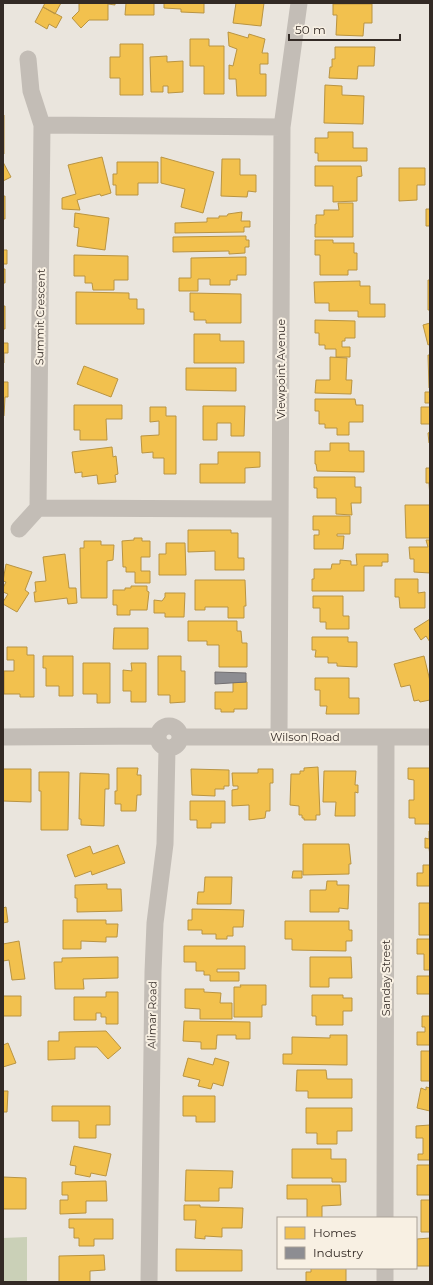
<svg xmlns="http://www.w3.org/2000/svg" width="433" height="1285" font-family="Montserrat,sans-serif">
<style>
.green{fill:#cad0b7}
.homes{fill:#f2c14e;stroke:#b99442}
.industry{fill:#8d8d92;stroke:#726f71}
.lines{fill:none;stroke-linecap:round;stroke-linejoin:round}
.street{stroke:#c3bdb6;stroke-width:17}
.labels{text-anchor:middle;stroke-width:4;stroke-linejoin:round;paint-order:stroke}
.street-label{font-size:11px;fill:#332a25;stroke:#f8f0e3}
</style>
<rect width="100%" height="100%" fill="#eae5dd"/>
<path class="green" d="M 27,1237 L 27,1282 L 3,1282 L 3,1238 Z"/>
<path class="homes" d="M 45,3 L 61,3 L 55,14 L 43,7 Z
M 79,3 L 115,3 L 115,5 L 108,4 L 108,20 L 89,20 L 81,28 L 72,18 L 79,11 Z
M 126,3 L 154,3 L 154,15 L 125,15 Z
M 164,3 L 204,3 L 204,13 L 181,12 L 181,9 L 164,8 Z
M 236,3 L 264,3 L 261,26 L 233,23 Z
M 333,4 L 372,4 L 372,23 L 364,23 L 363,36 L 336,35 L 337,15 L 333,15 Z
M 43,7 L 62,17 L 56,28 L 49,24 L 47,29 L 35,22 Z
M 228,32 L 248,38 L 249,34 L 265,39 L 262,53 L 268,53 L 268,64 L 260,64 L 260,74 L 266,74 L 266,96 L 237,96 L 236,79 L 229,79 L 229,65 L 233,66 L 237,49 L 229,46 Z
M 190,39 L 209,39 L 209,46 L 224,46 L 224,94 L 204,94 L 204,66 L 190,66 Z
M 120,44 L 143,44 L 143,95 L 120,95 L 120,78 L 110,78 L 110,57 L 120,57 Z
M 335,47 L 375,47 L 374,66 L 358,66 L 357,79 L 329,78 L 330,67 L 332,67 L 332,59 L 335,59 Z
M 167,56 L 167,62 L 183,61 L 183,92 L 168,93 L 168,86 L 163,86 L 163,92 L 151,92 L 150,57 Z
M 325,85 L 342,86 L 342,95 L 364,96 L 363,124 L 324,123 Z
M 3,115 L 4,115 L 4,154 L 3,154 Z
M 328,132 L 353,132 L 353,148 L 367,148 L 367,161 L 318,161 L 318,153 L 315,153 L 315,138 L 328,138 Z
M 102,157 L 111,193 L 101,196 L 100,194 L 77,200 L 80,210 L 62,209 L 62,198 L 76,194 L 68,165 Z
M 161,157 L 214,172 L 203,213 L 181,207 L 185,189 L 161,183 Z
M 222,159 L 240,159 L 240,175 L 256,175 L 256,192 L 248,191 L 247,197 L 221,196 Z
M 3,162 L 11,177 L 3,181 Z
M 117,162 L 158,162 L 158,183 L 138,183 L 138,195 L 116,195 L 116,185 L 113,185 L 113,174 L 117,174 Z
M 315,166 L 361,166 L 362,176 L 357,177 L 357,201 L 333,202 L 333,186 L 315,186 Z
M 399,168 L 425,168 L 425,185 L 417,185 L 417,200 L 399,201 Z
M 3,196 L 5,196 L 5,219 L 3,219 Z
M 338,203 L 353,203 L 353,237 L 315,237 L 315,224 L 316,224 L 316,215 L 324,215 L 324,210 L 339,210 Z
M 426,209 L 430,209 L 430,226 L 426,226 Z
M 242,212 L 241,221 L 250,221 L 250,227 L 244,227 L 244,232 L 175,233 L 175,223 L 207,222 L 207,218 L 219,218 L 219,216 L 227,216 L 228,214 Z
M 75,213 L 109,218 L 105,250 L 77,246 L 79,228 L 74,227 Z
M 246,236 L 246,240 L 249,240 L 249,247 L 245,247 L 245,253 L 229,254 L 229,251 L 173,252 L 173,237 Z
M 3,239 L 3,250 L 7,250 L 7,264 L 3,264 Z
M 315,240 L 333,240 L 333,243 L 354,243 L 354,253 L 357,253 L 357,270 L 348,270 L 348,275 L 320,275 L 320,255 L 315,255 Z
M 74,255 L 128,256 L 128,280 L 114,280 L 114,290 L 93,290 L 92,283 L 85,283 L 85,276 L 74,276 Z
M 246,257 L 246,275 L 237,275 L 237,280 L 230,280 L 230,285 L 210,285 L 210,279 L 198,279 L 198,291 L 179,291 L 179,278 L 191,278 L 191,258 Z
M 3,269 L 5,269 L 5,283 L 3,283 Z
M 428,280 L 430,280 L 430,310 L 428,310 Z
M 360,281 L 360,286 L 370,286 L 370,304 L 385,304 L 385,317 L 358,317 L 358,311 L 329,311 L 329,303 L 315,303 L 314,282 Z
M 76,292 L 129,293 L 129,299 L 137,299 L 137,309 L 144,309 L 144,324 L 76,324 Z
M 190,293 L 241,294 L 241,323 L 206,323 L 206,320 L 194,320 L 194,312 L 190,312 Z
M 3,306 L 5,306 L 5,329 L 3,329 Z
M 315,320 L 355,321 L 355,338 L 345,338 L 345,341 L 342,341 L 342,347 L 350,347 L 350,357 L 336,357 L 336,349 L 325,349 L 325,345 L 319,345 L 319,333 L 315,333 Z
M 430,323 L 430,344 L 428,345 L 423,325 Z
M 194,334 L 220,334 L 220,341 L 244,341 L 244,363 L 194,363 Z
M 3,343 L 8,343 L 8,353 L 4,353 L 4,363 L 3,363 Z
M 428,355 L 430,355 L 430,388 L 429,388 Z
M 330,357 L 347,358 L 346,380 L 352,380 L 351,394 L 315,393 L 316,380 L 330,380 Z
M 84,366 L 118,379 L 111,397 L 77,384 Z
M 186,368 L 236,368 L 236,391 L 186,390 Z
M 3,382 L 8,382 L 8,397 L 5,397 L 4,416 L 3,416 Z
M 425,392 L 430,392 L 430,403 L 425,403 Z
M 315,399 L 355,399 L 356,405 L 363,405 L 363,422 L 349,422 L 349,435 L 337,435 L 337,428 L 325,428 L 325,424 L 319,424 L 319,411 L 315,411 Z
M 74,405 L 122,405 L 122,419 L 106,419 L 107,440 L 80,440 L 80,430 L 74,430 Z
M 203,406 L 245,406 L 244,436 L 231,436 L 231,423 L 217,423 L 217,440 L 203,440 Z
M 150,407 L 166,407 L 166,416 L 176,416 L 176,474 L 164,474 L 164,458 L 153,458 L 153,452 L 142,453 L 141,436 L 159,435 L 159,421 L 150,422 Z
M 421,407 L 430,407 L 430,424 L 421,424 Z
M 430,432 L 430,443 L 429,443 L 428,433 Z
M 330,443 L 349,443 L 349,451 L 364,451 L 364,472 L 317,471 L 316,464 L 315,464 L 315,451 L 330,451 Z
M 112,447 L 113,457 L 116,456 L 118,474 L 115,475 L 116,482 L 98,484 L 97,475 L 82,477 L 82,472 L 75,473 L 72,452 Z
M 218,452 L 260,452 L 260,467 L 245,468 L 245,483 L 200,483 L 200,464 L 218,464 Z
M 426,468 L 430,468 L 430,497 L 429,483 L 426,483 Z
M 314,477 L 355,477 L 355,487 L 361,487 L 361,503 L 351,503 L 352,515 L 336,514 L 336,498 L 317,498 L 317,488 L 314,488 Z
M 405,505 L 430,505 L 430,538 L 406,538 Z
M 313,516 L 350,516 L 350,534 L 337,534 L 337,536 L 344,536 L 343,549 L 314,549 L 314,535 L 319,535 L 319,530 L 313,530 Z
M 188,530 L 231,530 L 231,533 L 238,533 L 238,558 L 244,558 L 244,570 L 215,570 L 215,551 L 188,552 Z
M 134,538 L 142,538 L 142,541 L 150,541 L 150,557 L 141,557 L 141,571 L 150,571 L 150,583 L 135,583 L 135,572 L 126,572 L 126,567 L 123,567 L 122,541 L 134,540 Z
M 426,540 L 430,540 L 430,573 L 414,572 L 414,559 L 410,559 L 409,547 L 428,547 Z
M 84,541 L 101,541 L 101,545 L 114,545 L 113,560 L 107,561 L 107,598 L 81,598 L 80,548 L 84,548 Z
M 166,543 L 185,543 L 186,575 L 159,575 L 159,554 L 166,554 Z
M 65,554 L 69,588 L 76,588 L 77,603 L 68,604 L 67,598 L 35,602 L 34,592 L 36,592 L 35,582 L 46,581 L 43,557 Z
M 356,554 L 388,554 L 388,562 L 382,562 L 382,566 L 364,566 L 364,591 L 312,591 L 312,579 L 314,579 L 314,569 L 331,569 L 332,564 L 340,564 L 340,560 L 351,561 L 351,565 L 357,565 Z
M 6,564 L 32,572 L 25,590 L 29,593 L 17,612 L 3,604 L 3,602 L 8,594 L 3,592 L 3,588 L 6,582 L 3,581 Z
M 395,579 L 418,579 L 418,593 L 425,592 L 425,608 L 400,608 L 399,597 L 395,597 Z
M 195,580 L 245,580 L 246,606 L 244,606 L 244,618 L 228,618 L 228,607 L 205,607 L 205,610 L 195,610 Z
M 131,586 L 147,586 L 147,591 L 149,592 L 147,610 L 130,610 L 130,615 L 117,615 L 117,605 L 113,605 L 113,590 L 125,590 L 125,588 L 131,588 Z
M 165,593 L 185,593 L 184,617 L 165,617 L 165,613 L 154,613 L 154,600 L 162,601 L 165,597 Z
M 313,596 L 343,596 L 343,616 L 349,616 L 349,629 L 326,629 L 326,622 L 320,622 L 320,608 L 313,608 Z
M 430,619 L 430,642 L 426,636 L 421,640 L 414,629 Z
M 188,621 L 237,621 L 237,631 L 241,631 L 242,643 L 247,643 L 247,667 L 219,667 L 219,645 L 207,645 L 207,641 L 188,641 Z
M 114,628 L 148,628 L 148,649 L 113,649 Z
M 312,637 L 348,637 L 348,642 L 357,642 L 357,667 L 337,666 L 337,663 L 328,663 L 328,657 L 315,657 L 316,650 L 312,650 Z
M 7,647 L 27,647 L 27,655 L 34,655 L 34,697 L 20,697 L 20,694 L 4,694 L 4,671 L 14,671 L 14,660 L 7,660 Z
M 43,656 L 73,656 L 73,696 L 59,696 L 59,686 L 46,686 L 46,668 L 43,668 Z
M 158,656 L 181,656 L 181,671 L 185,671 L 185,702 L 170,703 L 170,695 L 158,695 Z
M 424,656 L 430,681 L 430,700 L 420,702 L 419,700 L 414,701 L 410,685 L 401,687 L 394,664 Z
M 83,663 L 110,663 L 110,703 L 97,703 L 97,694 L 83,694 Z
M 131,663 L 146,663 L 146,702 L 131,702 L 131,691 L 123,691 L 123,670 L 132,671 Z
M 315,678 L 349,678 L 349,698 L 359,698 L 359,714 L 326,714 L 327,706 L 320,706 L 320,690 L 315,690 Z
M 233,682 L 247,682 L 247,709 L 234,709 L 234,712 L 221,712 L 221,709 L 215,709 L 215,692 L 233,692 Z
M 318,767 L 320,815 L 316,815 L 316,820 L 304,820 L 304,818 L 302,818 L 302,815 L 299,815 L 299,806 L 290,805 L 291,774 L 300,774 L 300,771 L 304,771 L 304,768 Z
M 117,768 L 138,768 L 137,775 L 141,775 L 141,795 L 137,795 L 136,811 L 121,811 L 121,804 L 115,804 L 115,791 L 117,791 Z
M 408,768 L 430,768 L 430,824 L 415,824 L 415,818 L 409,818 L 409,800 L 414,800 L 414,780 L 408,779 Z
M 3,769 L 31,769 L 31,802 L 3,801 Z
M 191,769 L 229,770 L 229,786 L 224,786 L 224,789 L 215,789 L 215,796 L 192,795 Z
M 258,769 L 273,769 L 273,783 L 270,783 L 270,811 L 266,811 L 265,818 L 249,820 L 249,805 L 232,806 L 232,790 L 238,789 L 238,786 L 233,786 L 232,773 L 258,773 Z
M 324,771 L 356,771 L 355,785 L 358,785 L 358,793 L 355,792 L 355,816 L 335,816 L 336,802 L 323,802 Z
M 39,772 L 69,772 L 68,830 L 41,830 L 41,791 L 39,791 Z
M 80,773 L 109,774 L 109,789 L 105,789 L 104,826 L 81,825 L 81,819 L 79,819 Z
M 190,801 L 225,801 L 225,823 L 211,823 L 211,828 L 197,828 L 197,820 L 190,820 Z
M 429,831 L 430,831 L 430,856 L 429,848 L 425,848 L 425,838 L 429,839 Z
M 303,844 L 349,844 L 351,864 L 349,864 L 349,874 L 303,875 Z
M 118,845 L 125,863 L 92,875 L 91,871 L 75,877 L 67,855 L 90,846 L 93,854 Z
M 423,865 L 430,865 L 430,886 L 417,886 L 417,873 L 423,873 Z
M 293,871 L 302,871 L 302,878 L 292,878 Z
M 205,877 L 232,877 L 231,904 L 197,904 L 198,892 L 204,892 Z
M 327,881 L 337,881 L 337,885 L 349,885 L 348,909 L 339,908 L 339,912 L 310,912 L 310,890 L 326,890 Z
M 107,884 L 107,889 L 121,889 L 122,911 L 77,912 L 77,898 L 75,898 L 75,885 Z
M 419,903 L 430,903 L 430,935 L 419,935 Z
M 6,907 L 8,922 L 3,923 L 3,908 Z
M 192,909 L 244,910 L 243,927 L 233,927 L 233,936 L 227,936 L 227,939 L 216,939 L 216,934 L 202,934 L 202,930 L 188,930 L 188,920 L 192,920 Z
M 63,920 L 106,920 L 106,924 L 118,924 L 117,937 L 106,937 L 106,942 L 81,941 L 81,949 L 63,949 Z
M 285,921 L 349,921 L 349,930 L 352,930 L 352,941 L 346,941 L 346,951 L 292,950 L 292,939 L 285,939 Z
M 417,939 L 430,939 L 430,970 L 424,970 L 424,954 L 417,954 Z
M 19,941 L 25,979 L 12,980 L 9,960 L 3,961 L 3,944 Z
M 184,946 L 245,946 L 245,969 L 217,969 L 217,972 L 239,972 L 239,981 L 210,981 L 210,975 L 204,975 L 204,971 L 196,971 L 196,962 L 184,962 Z
M 118,957 L 118,978 L 83,979 L 84,989 L 55,989 L 54,962 L 62,962 L 62,958 Z
M 310,957 L 351,957 L 352,978 L 329,978 L 329,987 L 310,987 Z
M 417,976 L 430,976 L 430,994 L 417,994 Z
M 240,985 L 266,985 L 266,1005 L 262,1005 L 262,1017 L 234,1017 L 234,987 L 241,987 Z
M 185,989 L 204,989 L 204,992 L 221,993 L 220,1003 L 232,1003 L 232,1019 L 200,1019 L 200,1009 L 185,1008 Z
M 106,992 L 118,992 L 118,1024 L 106,1024 L 106,1017 L 101,1017 L 101,1013 L 96,1013 L 96,1020 L 74,1020 L 74,997 L 106,997 Z
M 312,995 L 343,995 L 343,998 L 352,998 L 352,1011 L 343,1011 L 343,1025 L 316,1025 L 316,1016 L 312,1016 Z
M 3,996 L 21,996 L 21,1016 L 3,1016 Z
M 422,1016 L 430,1016 L 430,1045 L 417,1045 L 417,1032 L 425,1032 L 425,1027 L 422,1027 Z
M 184,1021 L 250,1022 L 250,1039 L 236,1039 L 236,1035 L 217,1035 L 216,1049 L 201,1049 L 201,1042 L 183,1041 Z
M 106,1031 L 121,1048 L 108,1059 L 97,1047 L 75,1047 L 75,1059 L 48,1060 L 48,1041 L 59,1041 L 59,1032 Z
M 330,1035 L 347,1035 L 347,1065 L 283,1064 L 283,1054 L 292,1054 L 292,1037 L 330,1038 Z
M 8,1043 L 16,1063 L 3,1067 L 3,1045 Z
M 421,1051 L 430,1051 L 430,1081 L 421,1081 Z
M 188,1058 L 213,1065 L 215,1058 L 229,1062 L 223,1086 L 213,1083 L 211,1089 L 198,1086 L 200,1080 L 183,1076 Z
M 297,1070 L 326,1070 L 327,1079 L 352,1079 L 352,1098 L 308,1098 L 308,1091 L 296,1091 Z
M 426,1087 L 430,1088 L 430,1111 L 417,1108 L 421,1088 L 426,1090 Z
M 3,1091 L 8,1091 L 7,1112 L 3,1112 Z
M 183,1096 L 215,1096 L 215,1122 L 196,1122 L 196,1116 L 183,1116 Z
M 52,1106 L 110,1106 L 110,1125 L 96,1125 L 96,1138 L 79,1138 L 79,1121 L 52,1121 Z
M 306,1108 L 352,1108 L 352,1131 L 337,1131 L 337,1144 L 317,1144 L 317,1133 L 306,1133 Z
M 430,1125 L 430,1160 L 418,1160 L 418,1154 L 423,1154 L 423,1138 L 416,1138 L 416,1126 Z
M 74,1146 L 111,1154 L 106,1176 L 91,1173 L 90,1177 L 75,1174 L 76,1166 L 70,1165 Z
M 292,1149 L 331,1149 L 331,1159 L 346,1159 L 346,1182 L 332,1182 L 332,1178 L 292,1178 Z
M 417,1165 L 430,1165 L 430,1195 L 417,1195 Z
M 186,1170 L 233,1171 L 232,1188 L 219,1188 L 219,1201 L 185,1201 Z
M 3,1177 L 26,1178 L 26,1209 L 3,1209 Z
M 106,1181 L 107,1201 L 86,1201 L 86,1213 L 60,1214 L 60,1200 L 68,1200 L 68,1195 L 62,1195 L 62,1182 Z
M 287,1185 L 340,1185 L 341,1205 L 322,1206 L 322,1218 L 307,1218 L 307,1199 L 287,1199 Z
M 421,1200 L 430,1200 L 430,1232 L 421,1232 Z
M 184,1205 L 200,1205 L 200,1207 L 243,1208 L 242,1228 L 222,1228 L 222,1237 L 205,1236 L 205,1239 L 195,1238 L 196,1220 L 184,1220 Z
M 69,1219 L 113,1219 L 113,1239 L 94,1239 L 94,1246 L 79,1246 L 79,1238 L 74,1238 L 74,1228 L 69,1228 Z
M 430,1238 L 430,1266 L 417,1266 L 417,1239 Z
M 176,1249 L 242,1250 L 242,1271 L 176,1271 Z
M 104,1255 L 105,1270 L 90,1271 L 90,1282 L 59,1282 L 59,1256 Z
M 311,1268 L 346,1268 L 346,1282 L 306,1282 L 306,1272 L 311,1272 Z"/>
<path class="industry" d="M 215,672 L 246,673 L 246,682 L 215,684 Z"/>
<g class="lines">
<path class="street" d="M 28,59 L 31,91 L 42,125 L 38,508 L 280,509
M 42,125 L 282,127
M 19,529 L 38,508
M158 737a11 11 0 1 1 22 0a11 11 0 1 1-22 0Z
M 3,737 L 157,736
M 181,737 L 430,737
M 279,737 L 282,127 L 299,3
M 385,1218 L 386,737
M 149,1282 L 153,972 L 155,923 L 165,844 L 167,749
M 385,1282 L 385,1268"/>
</g>
<g class="labels">
<g class="street-label">
<text transform="translate(40 317) rotate(-89)" y="4">Summit Crescent</text>
<text transform="translate(281 369) rotate(-90)" y="4">Viewpoint Avenue</text>
<text x="305" y="741">Wilson Road</text>
<text transform="translate(386 978) rotate(-90)" y="4">Sanday Street</text>
<text transform="translate(152 1015) rotate(-89)" y="4">Alimar Road</text>
</g>
</g>
<rect width="433" height="1285" fill="none" stroke="#332a25" stroke-width="8"/>
<rect x="277" y="1217" width="140" height="52" fill="#f8f0e3" stroke="#a9a197"/>
<rect x="285" y="1227" width="20" height="12" fill="#f2c14e" stroke="#a9a197"/>
<text x="313" y="1237" font-size="12" fill="#332a25">Homes</text>
<rect x="285" y="1247" width="20" height="12" fill="#8d8d92" stroke="#a9a197"/>
<text x="313" y="1257" font-size="12" fill="#332a25">Industry</text>
<path d="M289 34v6h111v-6" fill="none" stroke="#332a25" stroke-width="2"/>
<text x="295" y="34" font-size="12" fill="#332a25" stroke="#f8f0e3" stroke-width="3" paint-order="stroke">50 m</text>
</svg>
